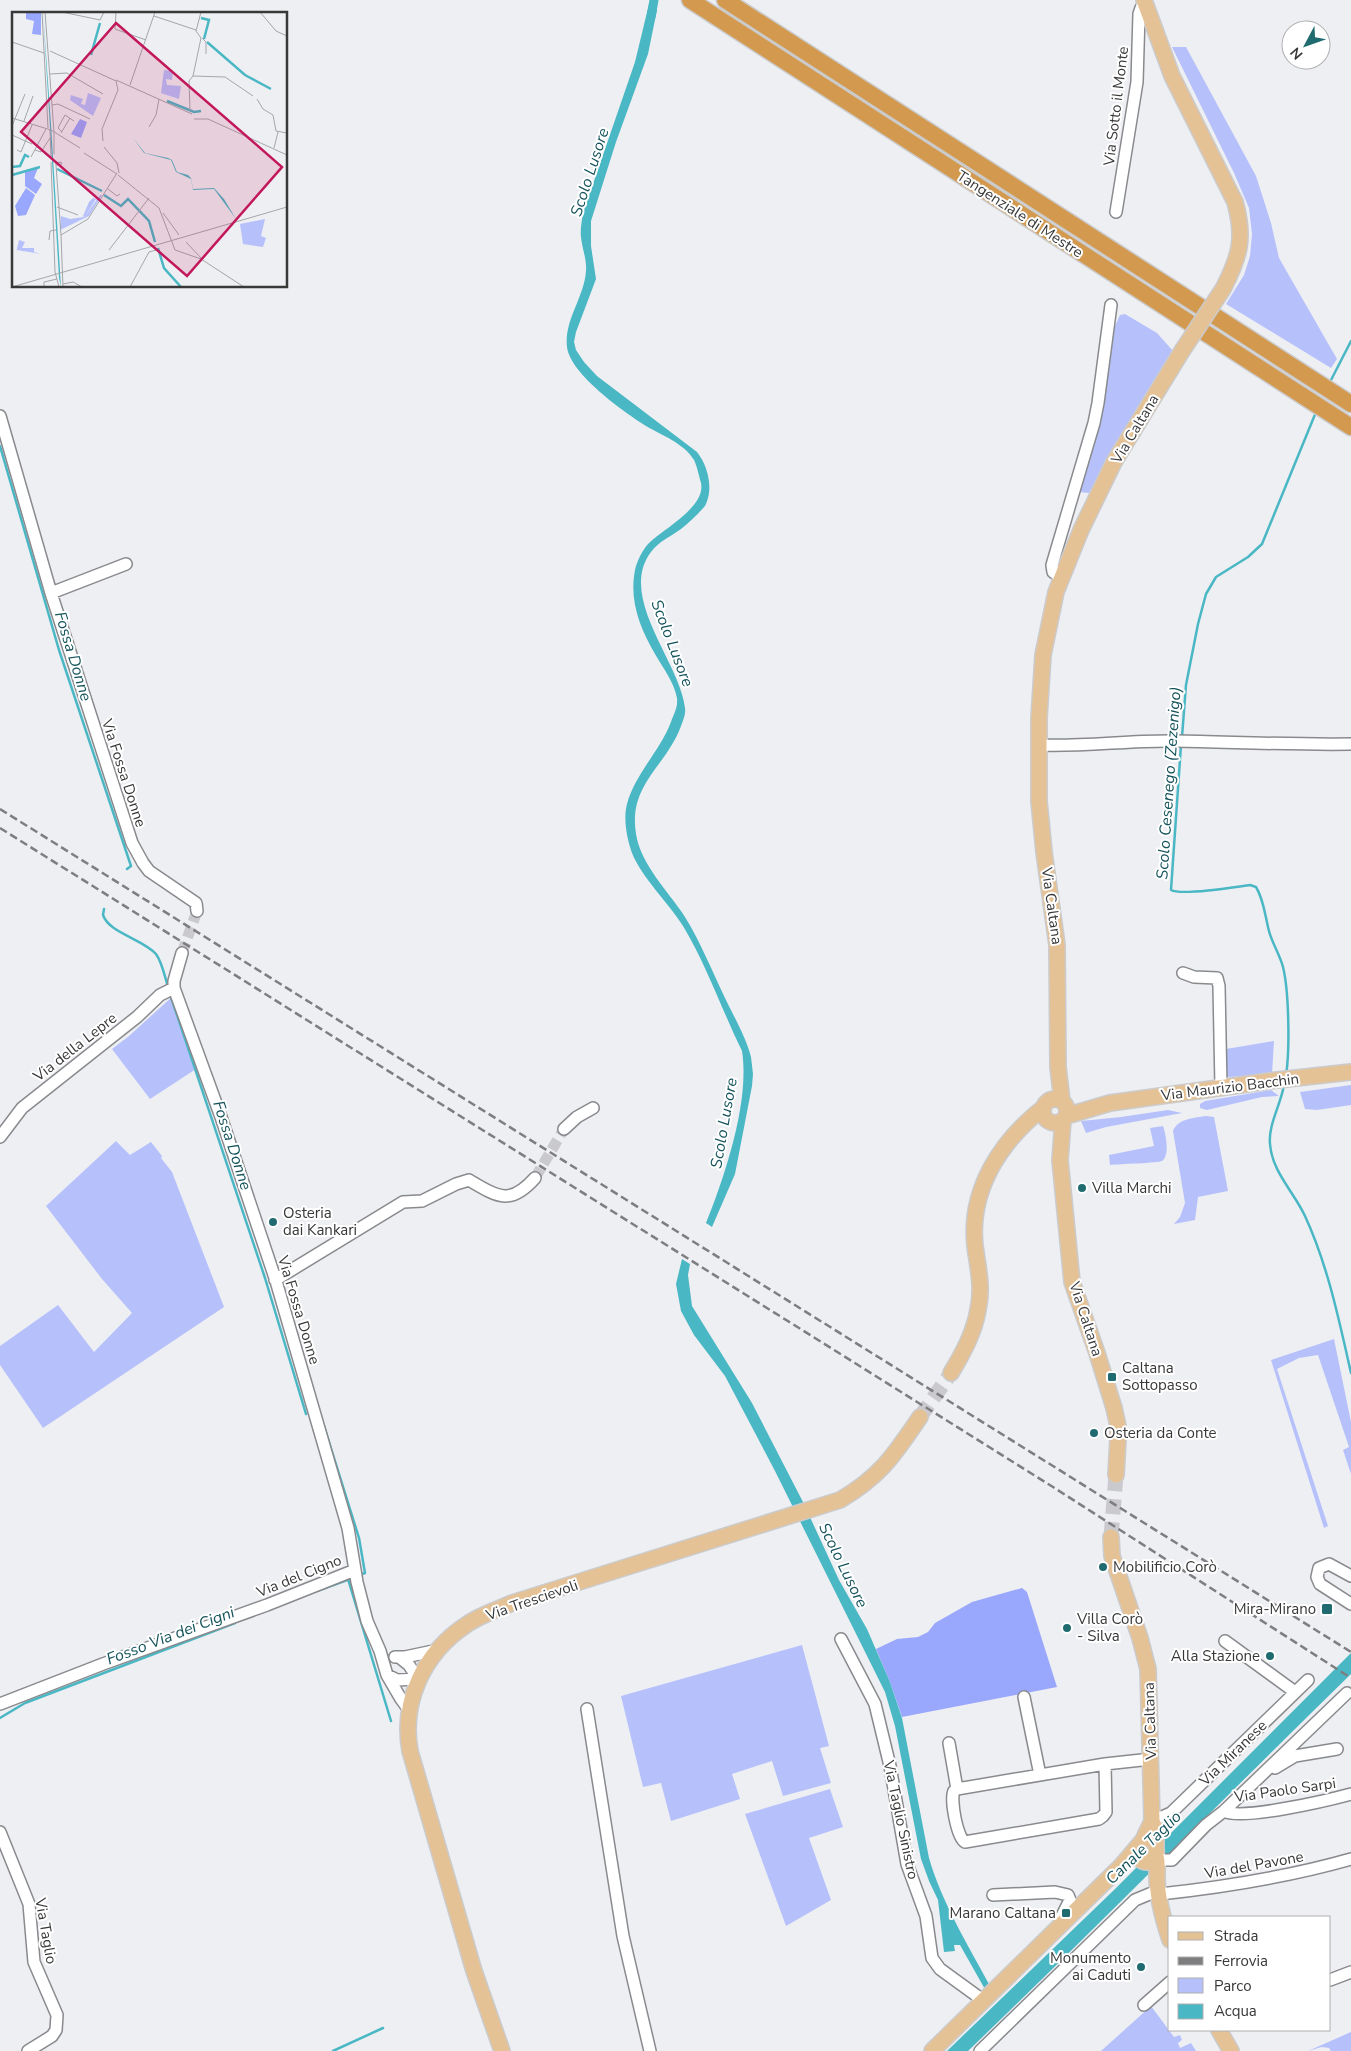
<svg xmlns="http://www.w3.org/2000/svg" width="1351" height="2051" font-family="'Nunito Sans',sans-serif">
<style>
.green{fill:#b6c1fb}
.forest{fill:#99a7fd}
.water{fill:#4ab7c4}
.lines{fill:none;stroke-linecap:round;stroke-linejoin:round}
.stream{stroke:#4ab7c4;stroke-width:2.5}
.canal{stroke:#4ab7c4;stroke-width:9}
.minor-tunnel{stroke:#cacace;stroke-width:11;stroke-dasharray:11 5.5;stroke-linecap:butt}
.major-tunnel{stroke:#cacace;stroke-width:15;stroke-dasharray:15 8;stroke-linecap:butt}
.minor-casing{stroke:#898a8d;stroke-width:14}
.major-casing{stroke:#cbcbcc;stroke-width:18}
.highway-casing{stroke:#cbcbcc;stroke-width:19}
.minor{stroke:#fff;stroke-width:11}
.major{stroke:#e5c295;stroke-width:15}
.highway{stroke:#d39a4f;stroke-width:16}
.rail{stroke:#7e7e81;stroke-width:2.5;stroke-dasharray:8 4;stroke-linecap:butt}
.major-bridge-casing{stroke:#cbcbcc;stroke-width:18;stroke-linecap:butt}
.major-bridge{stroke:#e5c295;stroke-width:15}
.poi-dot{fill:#1f6b70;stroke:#fff;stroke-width:2}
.labels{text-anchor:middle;stroke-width:4;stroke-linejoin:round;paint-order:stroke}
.street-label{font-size:15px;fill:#383839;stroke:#fff}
.poi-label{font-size:15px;fill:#383839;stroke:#fff;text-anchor:start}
.water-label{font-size:16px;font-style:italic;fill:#16545c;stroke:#fff}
.inset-river{fill:none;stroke:#4ab7c4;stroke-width:2.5}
.inset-road{fill:none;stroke:#a5a6a9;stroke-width:1}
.view{fill:#c2185b;fill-opacity:0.15;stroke:#c2185b;stroke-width:2.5}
.inset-edge{fill:none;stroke:#383839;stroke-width:2.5}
</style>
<rect width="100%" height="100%" fill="#eeeff3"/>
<path class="green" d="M 1172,47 L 1186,47 L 1256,176 L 1271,223 L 1279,258 L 1337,359 L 1331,368 L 1226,304 L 1244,275 L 1250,256 L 1252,234 L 1249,208 L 1234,173 Z
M 1125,314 L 1157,333 L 1174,352 L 1089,493 L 1079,492 L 1111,335 L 1120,315 Z
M 173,996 L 199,1067 L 150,1099 L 112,1049 L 129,1036 Z
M 1274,1041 L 1272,1074 L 1229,1077 L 1226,1075 L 1226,1049 Z
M 1351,1085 L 1351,1105 L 1317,1110 L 1305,1109 L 1300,1092 Z
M 1271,1090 L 1279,1096 L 1262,1097 L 1207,1110 L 1200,1108 L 1200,1104 L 1205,1101 Z
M 1168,1110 L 1182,1113 L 1106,1127 L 1086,1133 L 1081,1121 L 1121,1117 Z
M 1206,1116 L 1214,1117 L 1228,1191 L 1198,1197 L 1195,1220 L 1174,1224 L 1180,1217 L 1185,1203 L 1173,1131 C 1178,1118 1195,1118 1206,1116 Z
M 1163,1126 C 1166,1134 1170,1156 1162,1161 C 1159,1163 1118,1164 1110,1165 L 1109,1155 L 1154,1146 L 1150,1128 Z
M 116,1141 L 130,1155 L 151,1142 L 162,1156 L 161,1158 L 172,1172 L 224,1307 L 43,1428 L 0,1365 L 0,1346 L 58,1305 L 94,1352 L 132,1313 L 102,1279 L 46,1206 Z
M 1334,1339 L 1351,1422 L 1351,1474 L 1343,1450 L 1349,1447 L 1318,1355 L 1299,1358 L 1277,1369 L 1328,1526 L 1324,1528 L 1271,1360 Z
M 802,1645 L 829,1746 L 820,1748 L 831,1783 L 783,1796 L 772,1761 L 732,1774 L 740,1799 L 671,1821 L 661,1783 L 643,1787 L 621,1696 Z
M 830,1789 L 843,1827 L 809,1838 L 831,1900 L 786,1926 L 745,1814 Z
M 1151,2006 L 1174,2037 L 1180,2035 L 1182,2040 L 1178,2043 L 1180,2048 L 1191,2043 L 1196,2051 L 1101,2051 Z
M 1351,2032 L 1351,2051 L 1331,2051 L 1329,2048 L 1322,2047 L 1308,2051 Z"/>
<path class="forest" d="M 1022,1588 L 1027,1592 L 1057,1687 L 902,1717 L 890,1682 L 876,1649 L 897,1639 L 918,1637 L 928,1632 L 935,1623 L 972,1602 Z"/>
<path class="water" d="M 649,4 L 657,10 L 648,54 L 616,142 L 591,221 L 591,246 L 596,279 L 576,332 L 574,342 L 576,350 L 584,362 L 597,376 L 697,452 C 708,466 714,489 705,506 C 698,514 690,522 681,529 C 670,537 659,541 651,552 C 617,597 680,662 685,708 C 686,715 683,720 681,726 C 666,767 628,784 636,834 C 641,865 668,891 685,917 C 701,943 712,971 725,998 C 734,1017 746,1037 751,1057 L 753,1074 L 752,1086 L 735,1174 L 712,1227 L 706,1223 C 725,1176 750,1101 742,1051 C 722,1010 706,964 683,926 C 668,902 642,878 632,853 C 627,839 623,819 627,804 C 635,774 660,751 671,722 C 674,713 678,708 677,698 C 674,682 663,668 655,654 C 640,628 629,601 635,570 C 637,561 642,551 648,544 C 663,529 706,507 701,483 C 699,476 697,466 694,460 C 684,443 661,435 646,426 C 624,412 570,374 567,347 C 564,320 584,298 586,271 C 587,260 582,248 581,237 C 580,229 582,221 583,213 L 635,62 Z
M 682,1259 L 690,1264 L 688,1275 L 692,1306 L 752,1403 L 803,1502 L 839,1580 L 867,1629 L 890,1682 L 902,1718 L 929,1858 C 942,1903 968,1945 990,1986 L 986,1991 L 960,1945 L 954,1945 L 955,1951 L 944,1952 L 938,1900 L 929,1881 L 921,1859 L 895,1726 L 885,1692 L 775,1471 L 725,1376 L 694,1335 L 681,1311 L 676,1284 Z
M 1351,1653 L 1351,1674 C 1223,1799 1097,1927 968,2051 L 947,2051 L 1115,1889 Z"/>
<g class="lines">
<path class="stream" d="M 1330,382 L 1351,341
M 0,446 L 59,650 L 131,866 L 127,869
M 1182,737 L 1186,685 L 1198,624 L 1206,594 L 1216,577 L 1248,557 L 1262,544 L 1316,412
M 1181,745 L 1171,890 C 1182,896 1235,887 1250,885 L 1256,887 C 1264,900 1265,916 1269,931 C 1272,943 1280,955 1283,967 C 1289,991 1290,1050 1286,1075
M 104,909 L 103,915 C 109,933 143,939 156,954 C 162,962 165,977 168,987
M 170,994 L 265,1278 L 306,1414
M 1284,1085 C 1281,1104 1268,1125 1270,1144 C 1272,1172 1294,1192 1305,1216 C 1328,1266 1339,1320 1351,1373
M 324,1426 L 359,1538 L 365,1573 L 359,1575
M 348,1579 L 391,1721
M 317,1591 L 350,1579
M 0,1718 L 25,1703 L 235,1623
M 333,2051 L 383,2028"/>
<path class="canal" d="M 651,17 L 654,0"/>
<path class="minor-tunnel" d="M 182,953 L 197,911
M 535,1178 L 564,1129"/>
<path class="major-tunnel" d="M 920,1417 L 951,1373
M 1111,1537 L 1116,1475"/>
<g class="minor-casing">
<path id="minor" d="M 1116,212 L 1137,82 L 1139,14 L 1141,8 L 1146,6
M 0,416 L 51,593 L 132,843 L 143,863 L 149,871 L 196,903 L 197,911
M 1061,577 L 1053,572 L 1052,565 L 1094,423 L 1098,403 L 1111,305
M 51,593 L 126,564
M 1038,745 C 1084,747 1130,740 1175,741 C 1234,742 1293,745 1351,744
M 182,953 L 174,981 L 174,988 L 221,1117 L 276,1281 L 348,1528 L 357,1582 L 367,1621 L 380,1651 L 387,1675 L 401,1699 L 409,1710
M 1183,973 L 1194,977 L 1217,978 L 1219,986 L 1221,1087
M 564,1129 L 577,1117 L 593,1108
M 0,1137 L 22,1108 L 137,1017 L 160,995 L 174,988
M 275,1280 L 403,1202 L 422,1201 L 456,1184 L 469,1180 C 498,1197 510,1206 535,1178
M 1351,1576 L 1329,1564 L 1319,1568 L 1317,1577 L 1320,1584 L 1351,1604
M 841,1639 L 875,1704 L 890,1766 L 907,1864 L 926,1916 L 932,1958 L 940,1969 L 984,2001
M 1225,1641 L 1295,1692
M 395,1657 L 405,1657 L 438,1650
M 387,1675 L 397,1680 L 418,1679 L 409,1665 L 399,1657
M 1024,1697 L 1040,1775
M 0,1704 L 103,1664 L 267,1605 L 355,1570
M 587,1709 L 623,1936 L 650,2051
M 949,1743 L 957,1789 L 954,1791 C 950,1799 957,1838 965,1842 L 1099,1819 L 1103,1816 L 1106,1812 L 1105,1764
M 1275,1768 L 1295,1756 L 1337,1749
M 957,1789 L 1105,1764 L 1151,1759
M 1224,1811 C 1240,1821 1329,1800 1351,1794
M 1153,1817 L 1162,1817 L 1171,1813 L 1308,1680
M 0,1832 L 29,1904 L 34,1962 L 57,2015 L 56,2030 L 52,2036 L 28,2051
M 1156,1856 L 1163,1860 L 1172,1860 L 1206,1825 L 1224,1811 L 1347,1693
M 1160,1894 C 1225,1887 1288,1877 1351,1859
M 993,1895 L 1055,1892 L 1068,1895 L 1070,1900 L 1061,1918 L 1062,1923
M 1330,1980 L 1351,1972
M 1144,2005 L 1170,1982
M 980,2051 L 1135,1900 L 1159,1890"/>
</g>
<g class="major-casing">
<path id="major" d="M 1144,0 L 1172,76 L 1235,202 C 1245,238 1240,256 1223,289
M1043 1111a12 12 0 1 1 24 0a12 12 0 1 1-24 0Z
M 1062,1101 L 1058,1067 L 1057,945 L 1044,852 L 1039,801 L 1039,718 L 1043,655 L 1056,592 L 1081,530 L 1114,462 L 1182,351
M 1066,1116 L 1110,1103 L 1269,1081 L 1351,1072
M 1063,1120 L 1060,1160 L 1072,1282 L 1097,1353 L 1114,1408 L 1118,1426 L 1118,1439 L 1116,1475
M 951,1373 C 963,1353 974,1333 978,1310 C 983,1288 978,1268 975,1246 C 969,1190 1000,1142 1043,1108
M 1111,1537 L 1112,1556 L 1140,1638 L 1148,1669 L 1152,1821 L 1156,1831 L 1156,1849
M 1137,1848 L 1137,1856 C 1144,1867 1158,1862 1156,1849
M 1156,1856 C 1158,1863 1157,1868 1157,1876 C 1157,1895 1164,1922 1170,1940
M 1219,2030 L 1231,2051
M 502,2051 L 474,1971 L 410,1751 C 401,1701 424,1653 466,1625 C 480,1615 497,1610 512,1603 L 840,1500 C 881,1476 894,1455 920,1417
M 932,2051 L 1121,1866 L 1143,1840 L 1152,1821"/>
</g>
<g class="highway-casing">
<path id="highway" d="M 690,0 L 1351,427
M 725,0 L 1351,404"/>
</g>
<use href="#minor" class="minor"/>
<use href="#major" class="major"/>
<use href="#highway" class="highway"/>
<path class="rail" d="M 0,809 L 1351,1652
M 0,828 L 1053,1487 L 1351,1678"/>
<g class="major-bridge-casing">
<path id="major-bridge" d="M 1182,351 L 1223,289"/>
</g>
<use href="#major-bridge" class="major-bridge"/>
</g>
<g class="poi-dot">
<circle cx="1082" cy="1188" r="5"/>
<circle cx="273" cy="1222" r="5"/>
<rect x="1107" y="1372" width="10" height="10" rx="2.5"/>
<circle cx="1094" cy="1433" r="5"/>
<circle cx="1103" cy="1567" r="5"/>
<rect x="1321" y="1603" width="12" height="12" rx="2.5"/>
<circle cx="1067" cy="1628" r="5"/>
<circle cx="1270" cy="1656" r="5"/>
<rect x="1061" y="1908" width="10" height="10" rx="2.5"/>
<circle cx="1141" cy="1967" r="5"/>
</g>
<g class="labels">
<g class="street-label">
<text transform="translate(1116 106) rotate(-83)" y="5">Via Sotto il Monte</text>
<text transform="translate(1020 214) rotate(33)" y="5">Tangenziale di Mestre</text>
<text transform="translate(1135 429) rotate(-59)" y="5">Via Caltana</text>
<text transform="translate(124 773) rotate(72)" y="5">Via Fossa Donne</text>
<text transform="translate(1052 906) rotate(82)" y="5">Via Caltana</text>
<text transform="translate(75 1047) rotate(-38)" y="5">Via della Lepre</text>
<text transform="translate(1230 1087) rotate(-7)" y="5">Via Maurizio Bacchin</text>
<text transform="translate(299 1310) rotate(73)" y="5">Via Fossa Donne</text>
<text transform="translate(1086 1319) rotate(72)" y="5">Via Caltana</text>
<text transform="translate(299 1576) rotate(-22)" y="5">Via del Cigno</text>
<text transform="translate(532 1600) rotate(-19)" y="5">Via Trescievoli</text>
<text transform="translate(1150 1721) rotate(-92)" y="5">Via Caltana</text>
<text transform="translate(1233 1753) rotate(-44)" y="5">Via Miranese</text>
<text transform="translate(1285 1790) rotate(-8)" y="5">Via Paolo Sarpi</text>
<text transform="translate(901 1820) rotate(78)" y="5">Via Taglio Sinistro</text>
<text transform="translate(1254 1865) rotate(-10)" y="5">Via del Pavone</text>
<text transform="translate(46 1931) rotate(80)" y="5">Via Taglio</text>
</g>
<g class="poi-label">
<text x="1092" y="1193">Villa Marchi</text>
<text x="283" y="1218">Osteria<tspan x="283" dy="17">dai Kankari</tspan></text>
<text x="1122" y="1373">Caltana<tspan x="1122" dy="17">Sottopasso</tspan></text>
<text x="1104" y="1438">Osteria da Conte</text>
<text x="1113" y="1572">Mobilificio Corò</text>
<text x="1316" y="1614" text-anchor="end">Mira-Mirano</text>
<text x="1077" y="1624">Villa Corò<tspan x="1077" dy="17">- Silva</tspan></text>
<text x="1260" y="1661" text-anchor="end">Alla Stazione</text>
<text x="1056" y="1918" text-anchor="end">Marano Caltana</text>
<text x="1131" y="1963" text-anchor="end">Monumento<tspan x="1131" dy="17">ai Caduti</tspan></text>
</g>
<g class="water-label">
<text transform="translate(589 172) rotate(-72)" y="6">Scolo Lusore</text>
<text transform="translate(673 643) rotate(69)" y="6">Scolo Lusore</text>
<text transform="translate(74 656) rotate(73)" y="6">Fossa Donne</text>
<text transform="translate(1168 783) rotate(-86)" y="6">Scolo Cesenego (Zezenigo)</text>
<text transform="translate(723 1123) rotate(-80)" y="6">Scolo Lusore</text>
<text transform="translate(233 1145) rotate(72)" y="6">Fossa Donne</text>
<text transform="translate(844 1565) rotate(64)" y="6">Scolo Lusore</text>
<text transform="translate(170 1635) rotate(-21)" y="6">Fosso Via dei Cigni</text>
<text transform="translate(1143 1847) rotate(-44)" y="6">Canale Taglio</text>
</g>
</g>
<g transform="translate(12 12)">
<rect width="275" height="275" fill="#eeeff3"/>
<path d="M 152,58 L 161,59 L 160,68 L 154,67 L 155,73 L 169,74 L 167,87 L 149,81 ZM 76,81 L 89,86 L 81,104 L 58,88 L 59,83 L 71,87 L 69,92 L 73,93 ZM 88,183 L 90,183 L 77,204 L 48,218 L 49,204 L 58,207 L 72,205 L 71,204 L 77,190 L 81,186 L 84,187 L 72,206 ZM 253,207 L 249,224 L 254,226 L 251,235 L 231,232 L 228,212 ZM 7,228 L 13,230 L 10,236 L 22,236 L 22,240 L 29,242 L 5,238 L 4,241 Z" fill="#b6c1fb"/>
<path d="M 14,0 L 29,0 L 29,23 L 20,22 L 22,9 L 14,7 ZM 68,107 L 75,110 L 69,126 L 59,122 ZM 26,156 L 22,166 L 30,172 L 24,182 L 13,174 L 13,160 ZM 14,176 L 23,183 L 14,203 L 6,204 L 3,194 Z" fill="#99a7fd"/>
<path d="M 31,0 L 39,112 L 49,275 L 47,266 ZM 121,126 L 133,141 L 156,146 L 160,148 L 165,160 L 176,163 L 179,166 L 181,177 L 202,176 L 212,187 L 224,207 L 202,177 L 181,178 L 179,167 L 164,160 L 159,148 L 132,141 Z" fill="#4ab7c4"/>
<path class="inset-river" d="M 189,6 L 197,8 L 192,27M 195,30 L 233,63 L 259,77M 79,43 L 88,11M 155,89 L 182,100 L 189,99M 0,155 L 8,154 L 13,143 L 17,145M 45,157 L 90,179M 0,163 L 28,155M 92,183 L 109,194 L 116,187 L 137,209 L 143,230M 146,236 L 152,256 L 169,275"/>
<path class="inset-road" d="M 30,0 L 36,116M 33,0 L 42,120M 50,0 L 88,8 L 92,0M 104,0 L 103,17 L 134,28M 189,0 L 184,19 L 189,26 L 181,64 L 213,65 L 241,84M 248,0 L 264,19 L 275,24M 142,4 L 184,18M 190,26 L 194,30 L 194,42M 0,30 L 32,41M 38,39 L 104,69 L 106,78 L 90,117 L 91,129M 38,62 L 55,61 L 91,82M 104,68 L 180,102M 118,73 L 143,0M 245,87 L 251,97 L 261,103 L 264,119 L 275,121M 40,93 L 46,92 L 78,107M 178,99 L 177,69 L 181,64M 0,106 L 39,118M 182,107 L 196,107 L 275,143M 12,109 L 21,84M 0,114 L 13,82M 137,115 L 144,103 L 147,87M 38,118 L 39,145M 39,118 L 68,136M 42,120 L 42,142M 50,120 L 46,116 L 53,103 L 62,109M 49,121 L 58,106M 0,123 L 20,132M 92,135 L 105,151 L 107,161M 262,136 L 266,120M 5,138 L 9,140 L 20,113M 23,138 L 29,140 L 38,126M 72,141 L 105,162M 19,145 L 34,117M 39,150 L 43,260 L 47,275M 49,150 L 50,152 L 44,153 L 44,151 ZM 44,153 L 49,223M 106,163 L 147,196 L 163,238 L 189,247 L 232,275M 96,177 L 105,184 L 108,182M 45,195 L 66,203M 151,201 L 167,223M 37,228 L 38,219 L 44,218M 174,230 L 189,246M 97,238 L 137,186M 51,272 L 61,270 L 70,275M 0,275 L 275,195M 32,275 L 32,270 L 45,267M 51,275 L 49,223 L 76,207 L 105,161M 118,275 L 137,240 L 144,238"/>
<path class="view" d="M 104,11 L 270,155 L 175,264 L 9,120 Z"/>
<rect width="275" height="275" class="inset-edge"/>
</g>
<rect x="1168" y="1916" width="162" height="115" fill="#ffffff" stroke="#afafb0"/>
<rect x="1178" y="1932" width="25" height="8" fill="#e5c295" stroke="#afafb0"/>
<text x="1214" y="1941" font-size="15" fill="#383839">Strada</text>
<rect x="1178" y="1957" width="25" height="8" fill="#7e7e81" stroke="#afafb0"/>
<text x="1214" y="1966" font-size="15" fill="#383839">Ferrovia</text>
<rect x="1178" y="1978" width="25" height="15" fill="#b6c1fb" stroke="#afafb0"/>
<text x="1214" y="1991" font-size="15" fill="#383839">Parco</text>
<rect x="1178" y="2004" width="25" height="15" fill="#4ab7c4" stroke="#afafb0"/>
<text x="1214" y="2016" font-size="15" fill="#383839">Acqua</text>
<g transform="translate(1306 45) rotate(229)"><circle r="24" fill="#ffffff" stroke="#afafb0"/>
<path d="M0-4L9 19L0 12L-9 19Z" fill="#1f6b70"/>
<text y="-8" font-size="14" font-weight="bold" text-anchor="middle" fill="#383839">N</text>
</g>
</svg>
